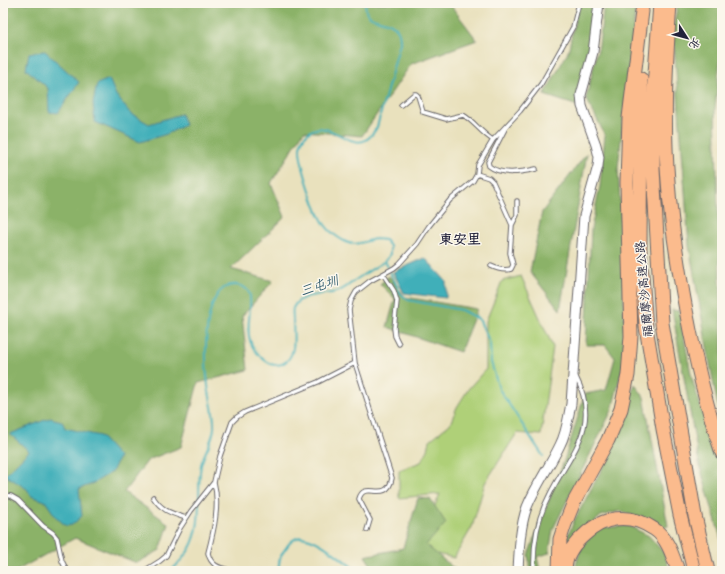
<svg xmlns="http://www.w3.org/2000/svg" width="725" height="574" font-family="Mali,'LXGW WenKai TC',sans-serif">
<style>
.green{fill:#afd078;stroke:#68795a}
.forest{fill:#8bb268;stroke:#566a52}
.water{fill:#3fafb9;stroke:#30687a}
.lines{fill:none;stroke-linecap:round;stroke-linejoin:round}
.stream{stroke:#3fafb9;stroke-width:2}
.service-casing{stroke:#686568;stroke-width:5.5}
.tertiary-casing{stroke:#686568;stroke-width:11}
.motorway-casing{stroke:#686568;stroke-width:15}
.service{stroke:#fff;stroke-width:3.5}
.tertiary{stroke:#fff;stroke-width:9}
.motorway{stroke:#fbbb8d;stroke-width:13}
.labels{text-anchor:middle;stroke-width:3;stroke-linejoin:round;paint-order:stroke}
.street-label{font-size:12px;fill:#22223b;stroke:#fbf7ec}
.water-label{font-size:13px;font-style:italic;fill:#2e5a6d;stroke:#fbf7ec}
.quarter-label{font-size:14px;font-weight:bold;fill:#22223b;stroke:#fbf7ec}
</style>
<rect width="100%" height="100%" fill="#fbf7ec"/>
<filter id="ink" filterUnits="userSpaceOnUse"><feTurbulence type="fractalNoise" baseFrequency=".025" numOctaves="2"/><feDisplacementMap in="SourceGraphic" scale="8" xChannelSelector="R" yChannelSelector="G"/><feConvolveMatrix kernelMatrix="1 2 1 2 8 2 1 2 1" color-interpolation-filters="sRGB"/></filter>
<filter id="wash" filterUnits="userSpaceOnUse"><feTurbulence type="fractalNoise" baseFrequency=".012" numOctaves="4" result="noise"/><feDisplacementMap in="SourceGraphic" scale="16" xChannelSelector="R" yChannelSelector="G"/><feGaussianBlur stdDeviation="0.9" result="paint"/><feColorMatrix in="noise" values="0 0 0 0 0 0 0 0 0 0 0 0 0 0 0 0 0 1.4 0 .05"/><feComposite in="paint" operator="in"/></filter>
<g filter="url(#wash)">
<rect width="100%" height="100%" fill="#e9e1bd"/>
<path class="green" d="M 521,276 L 553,347 L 541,435 L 517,433 L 485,483 L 472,527 L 454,558 L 416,549 L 440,494 L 399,498 L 399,470 L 421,462 L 428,450 L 430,440 L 450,424 L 457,407 L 469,388 L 486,369 L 486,321 L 502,281 Z"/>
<path class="forest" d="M 3,3 L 449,3 L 477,40 L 411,64 L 362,136 L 304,131 L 271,183 L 285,217 L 231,269 L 273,281 L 242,316 L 248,370 L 198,383 L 181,447 L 148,460 L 124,492 L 169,524 L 160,550 L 137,563 L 75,538 L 16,571 L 3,571 Z
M 579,3 L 594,3 L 592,30 L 578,95 L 578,106 L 544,95 L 568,52 Z
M 604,3 L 636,3 L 618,168 L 624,270 L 624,361 L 612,410 L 553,529 L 549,553 L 537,557 L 540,571 L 531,571 L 528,555 L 564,461 L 585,394 L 606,390 L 615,358 L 605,345 L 586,345 L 591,229 L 600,186 L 605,135 L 586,98 L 599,45 Z
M 678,3 L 722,3 L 722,40 L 715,109 L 722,342 L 722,417 L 717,403 L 689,246 L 673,29 Z
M 587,153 L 560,310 L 530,272 L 542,212 Z
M 389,276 L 405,297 L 477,309 L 460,352 L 387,327 L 395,299 L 380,284 Z
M 672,310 L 679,311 L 692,379 L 722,474 L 722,543 L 699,463 Z
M 635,384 L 644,397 L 668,526 L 662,528 L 620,511 L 601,516 L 569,544 L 565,549 L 564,545 L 574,521 L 612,450 Z
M 418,498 L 430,499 L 446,523 L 426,545 L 457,571 L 375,571 L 365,556 L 403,548 Z
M 629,526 L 649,536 L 664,553 L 670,571 L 574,571 L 582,545 L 599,528 Z"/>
<path class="water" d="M 45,51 L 79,82 L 58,113 L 49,112 L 48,88 L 26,69 L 29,53 Z
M 109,79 L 116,95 L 130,113 L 149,124 L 181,114 L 185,125 L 167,134 L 140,142 L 95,122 L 93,103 L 97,84 Z
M 425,258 L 446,281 L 446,298 L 404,293 L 393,272 Z
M 50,418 L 62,421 L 65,428 L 100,436 L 119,457 L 112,472 L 92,484 L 79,489 L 82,516 L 72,525 L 66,526 L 56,517 L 45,501 L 31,496 L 27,489 L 5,475 L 29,451 L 10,434 Z"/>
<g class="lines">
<path class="stream" d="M 385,261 L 400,293 L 408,300 L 461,310 L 479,319 L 490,343 L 491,362 L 499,389 L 543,456
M 171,571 C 178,564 185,557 190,548 C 204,523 196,492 201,465 C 204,452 213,441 214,428 C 215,415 210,400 208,386 C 205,363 202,303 224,288 C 233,282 249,285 250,297 C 252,318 241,337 259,355 C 262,358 266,362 271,364 C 275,366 278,365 282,364 C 298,357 293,334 293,320 C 293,316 292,311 293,308 C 301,291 324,297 339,291 C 344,289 350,284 354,281 C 364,274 374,268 385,261 L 390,255 L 390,246 L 385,240 C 382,240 379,239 376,239 C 366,240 356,247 346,242 C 338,238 330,232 325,225 C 316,212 299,162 300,147 C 301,143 302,139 305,136 C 330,108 355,168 377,127 L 400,43 C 400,40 400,36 399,33 C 394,15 361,26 366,3
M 279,571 C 278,563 281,554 286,548 C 289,543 292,540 297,538 C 312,533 340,558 351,566 L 356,571"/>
</g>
</g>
<g filter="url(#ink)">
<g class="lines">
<g class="service-casing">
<path id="service" d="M 401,105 L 414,94 L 416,94 L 418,96 L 423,112 L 446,119 L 463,115 C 474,121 481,133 493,140
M 506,127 L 488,162 L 489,166 C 501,176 522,172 536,169
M 477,174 L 489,178 L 493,182 L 512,225 L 510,253 L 513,265 L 511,269 C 504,271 497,269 491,266
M 512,225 L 517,215 L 517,201
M 383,274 L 394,291 L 397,301 L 394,328 L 395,336 L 399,344
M 214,482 C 220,505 214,530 208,553 C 211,567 221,568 233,571
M 3,495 L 11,496 L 18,500 L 43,526 L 53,533 L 57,538 L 62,561 L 67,571
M 153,497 C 162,511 171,513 186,518
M 367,530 L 370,520 L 359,499 C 364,479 387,505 392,478 L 355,363 L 349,310 L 351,301 L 356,292 L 370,281 L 394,268 L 399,264 L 417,244 L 429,226 L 450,200 L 473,181 L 477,174 L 478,165 L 493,140 L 520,111 L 541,84 L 573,27 L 579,3
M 144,571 L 160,561 L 166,556 L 180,528 L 191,511 L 214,482 L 220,456 L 232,422 L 237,417 L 245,412 L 318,382 L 355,363
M 534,571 C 533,545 537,519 549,496 C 569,454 602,428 576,377"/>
</g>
<g class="tertiary-casing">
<path id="tertiary" d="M 518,571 C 519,551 520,526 527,507 C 536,485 550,466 560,445 C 567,432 568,417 571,404 L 584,216 L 598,166 L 599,157 L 596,145 L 582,106 L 581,95 L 593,52 L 599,3"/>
</g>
<g class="motorway-casing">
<path id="motorway" d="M 660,3 L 654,88 L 653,169 L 662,323 L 695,516 L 708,571
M 670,3 C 666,62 663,122 668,181 C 671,224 678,267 686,310 C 695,358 706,406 722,453
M 641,79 L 640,249 L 646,327 L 663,429 L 680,515 L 694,571
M 559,571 L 560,539 L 565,524 L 574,502 L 608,440 L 621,409 L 628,375 L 631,336 L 627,183 L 629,118 L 642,11
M 565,571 C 565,557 572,546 582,537 C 603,516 629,512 654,529 C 668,538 673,557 678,571"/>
</g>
<use href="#service" class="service"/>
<use href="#tertiary" class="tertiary"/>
<use href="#motorway" class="motorway"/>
</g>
</g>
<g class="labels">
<g class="street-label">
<text transform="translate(644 289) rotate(-95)" y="4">福爾摩沙高速公路</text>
</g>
<g class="water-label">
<text transform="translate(319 285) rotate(-18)" y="5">三屯圳</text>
</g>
<g class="quarter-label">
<text x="460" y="244">東安里</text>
</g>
</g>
<rect width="725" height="574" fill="none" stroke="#fbf7ec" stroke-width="16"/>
<g transform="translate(687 38) rotate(126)" stroke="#fbf7ec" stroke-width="3" paint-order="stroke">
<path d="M0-3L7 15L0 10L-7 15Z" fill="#22223b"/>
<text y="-6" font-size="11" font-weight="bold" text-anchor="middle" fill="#22223b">北</text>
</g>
</svg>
